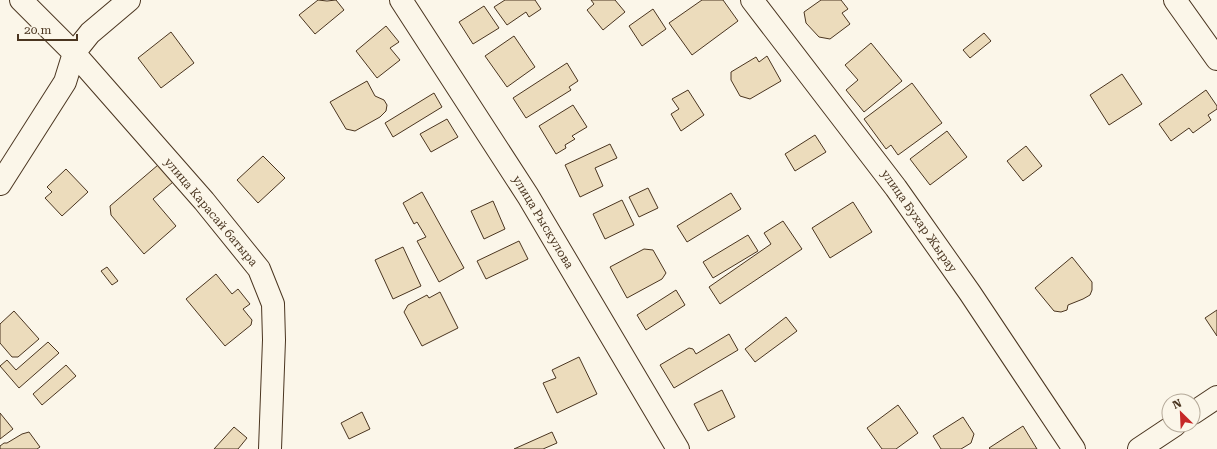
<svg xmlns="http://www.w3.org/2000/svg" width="1217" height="449" font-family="'Roboto Serif',serif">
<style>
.building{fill:#ecdcbc;stroke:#4a3520}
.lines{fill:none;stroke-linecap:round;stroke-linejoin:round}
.minor-casing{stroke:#4a3520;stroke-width:24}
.minor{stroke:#fbf6e9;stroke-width:22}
.labels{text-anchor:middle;stroke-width:3;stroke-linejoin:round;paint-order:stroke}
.street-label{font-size:12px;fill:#4a3520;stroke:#fbf6e9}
</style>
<rect width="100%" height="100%" fill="#fbf6e9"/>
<path class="building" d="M 318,0 L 327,1 L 336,0 L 344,10 L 315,34 L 299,15 Z
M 505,0 L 535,0 L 541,9 L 529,17 L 526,12 L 507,25 L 494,7 Z
M 591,0 L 615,0 L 625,12 L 603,30 L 587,10 L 594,4 Z
M 702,0 L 723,0 L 738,21 L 692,55 L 669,23 Z
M 821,0 L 841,0 L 848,9 L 842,13 L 850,24 L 830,39 L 819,37 L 806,23 L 804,12 Z
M 484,6 L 499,28 L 473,44 L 459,22 Z
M 653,9 L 666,29 L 642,46 L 629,26 Z
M 386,26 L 399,42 L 390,48 L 400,60 L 377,78 L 356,51 Z
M 171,32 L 194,63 L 161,88 L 138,58 Z
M 984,33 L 991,41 L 970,58 L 963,50 Z
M 514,36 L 535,67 L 507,87 L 485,56 Z
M 871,43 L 902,81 L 864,112 L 846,90 L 858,80 L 845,65 Z
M 767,56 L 781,81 L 750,99 L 740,96 L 731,80 L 731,72 L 756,57 L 759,62 Z
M 567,63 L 578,81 L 569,87 L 571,90 L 526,118 L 513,98 Z
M 1122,74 L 1142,104 L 1109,125 L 1090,95 Z
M 367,81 L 375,96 L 384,100 L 387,105 L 386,111 L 380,117 L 355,131 L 346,129 L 330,102 Z
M 912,83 L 942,123 L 898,155 L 891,145 L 886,149 L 864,119 Z
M 688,90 L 704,115 L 681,131 L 671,114 L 679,109 L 672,99 Z
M 1206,90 L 1217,106 L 1217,109 L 1208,115 L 1211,120 L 1193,133 L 1189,128 L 1171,141 L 1159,124 Z
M 434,93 L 442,107 L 393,137 L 385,123 Z
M 573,105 L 587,127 L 572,136 L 575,139 L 565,145 L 566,148 L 556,154 L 539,126 Z
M 447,119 L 458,137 L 431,152 L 420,134 Z
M 947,131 L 967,157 L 930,185 L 910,159 Z
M 815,135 L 826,152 L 795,171 L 785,154 Z
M 610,144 L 617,158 L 595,168 L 603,186 L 580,197 L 565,165 Z
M 1026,146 L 1042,166 L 1023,181 L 1007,161 Z
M 263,156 L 285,178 L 258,203 L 237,180 Z
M 158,165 L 173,182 L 153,199 L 176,226 L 144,254 L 111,215 L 110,206 Z
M 66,169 L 88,192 L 62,216 L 45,198 L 52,192 L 47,187 Z
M 648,188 L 658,208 L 639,217 L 629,197 Z
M 422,192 L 464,268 L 439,282 L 417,241 L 426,237 L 417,222 L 414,224 L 403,203 Z
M 731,193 L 741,209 L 687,242 L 677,226 Z
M 622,200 L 634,225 L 605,239 L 593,214 Z
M 493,201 L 505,229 L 484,239 L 471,211 Z
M 853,202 L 872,232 L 830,258 L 812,228 Z
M 783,221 L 802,249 L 720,304 L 709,287 L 771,244 L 764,233 Z
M 748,235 L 758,251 L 713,278 L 703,262 Z
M 519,241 L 528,259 L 486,279 L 477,261 Z
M 403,247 L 421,286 L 393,299 L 375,260 Z
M 644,249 L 653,250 L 666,273 L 662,279 L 627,298 L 610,267 Z
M 1072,257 L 1092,282 L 1092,290 L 1090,295 L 1083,299 L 1068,305 L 1067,310 L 1061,312 L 1054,311 L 1035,288 Z
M 107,267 L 118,281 L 112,285 L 101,271 Z
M 216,274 L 232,294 L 238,289 L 250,304 L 243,309 L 252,320 L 251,325 L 225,346 L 186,299 Z
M 676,290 L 685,305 L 646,330 L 637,315 Z
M 440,292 L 458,328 L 422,346 L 404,312 L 408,305 L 427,295 L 429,298 Z
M 1217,310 L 1217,336 L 1205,318 Z
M 14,311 L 39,339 L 18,357 L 12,357 L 0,343 L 0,324 Z
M 786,317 L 797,331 L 755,362 L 745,349 Z
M 729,334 L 738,350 L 674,388 L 660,365 L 689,348 L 693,349 L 696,354 Z
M 48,342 L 59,353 L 19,388 L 0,366 L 7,360 L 16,370 Z
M 579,357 L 597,394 L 557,413 L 543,383 L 556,378 L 552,370 Z
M 66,365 L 76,376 L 42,405 L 33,394 Z
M 722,390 L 735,417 L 708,431 L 694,404 Z
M 898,405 L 918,433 L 896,449 L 882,449 L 867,428 Z
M 362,412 L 370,429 L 349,439 L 341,423 Z
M 0,413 L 13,429 L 0,439 Z
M 963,417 L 974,434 L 971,443 L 961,449 L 941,449 L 933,436 Z
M 1023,426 L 1037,449 L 990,449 L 989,448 Z
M 234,427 L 247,438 L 238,449 L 214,449 Z
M 29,432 L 40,447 L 37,449 L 0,449 L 0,446 L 4,443 L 7,443 L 22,434 Z
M 552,432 L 557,443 L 543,449 L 514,449 Z"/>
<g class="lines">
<g class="minor-casing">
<path id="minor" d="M 21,0 L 74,53 L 204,201 L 259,269 L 273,304 L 274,340 L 270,449
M 401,0 L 528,196 L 678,449
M 752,0 L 896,188 L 970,293 L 1074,449
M 1175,0 L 1217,59
M 0,184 L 65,82 L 74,53 L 90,33 L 129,0
M 1193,413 L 1217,397
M 1139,449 L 1175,425"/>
</g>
<use href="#minor" class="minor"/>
</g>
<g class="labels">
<g class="street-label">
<text transform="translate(211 212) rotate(50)" y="4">улица Карасай батыра</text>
<text transform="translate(919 221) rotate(55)" y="4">улица Бухар Жырау</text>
<text transform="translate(543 222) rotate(59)" y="4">улица Рыскулова</text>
</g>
</g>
<g transform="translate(1181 413) rotate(336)"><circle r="19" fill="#fbf6e9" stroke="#b4a999"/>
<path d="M0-3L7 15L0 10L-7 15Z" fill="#c62828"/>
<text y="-6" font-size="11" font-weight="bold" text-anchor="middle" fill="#4a3520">N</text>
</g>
<path d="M18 34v6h59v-6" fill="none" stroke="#4a3520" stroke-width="2"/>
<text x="24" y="34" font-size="12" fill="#4a3520" stroke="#fbf6e9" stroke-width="3" paint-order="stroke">20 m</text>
</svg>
